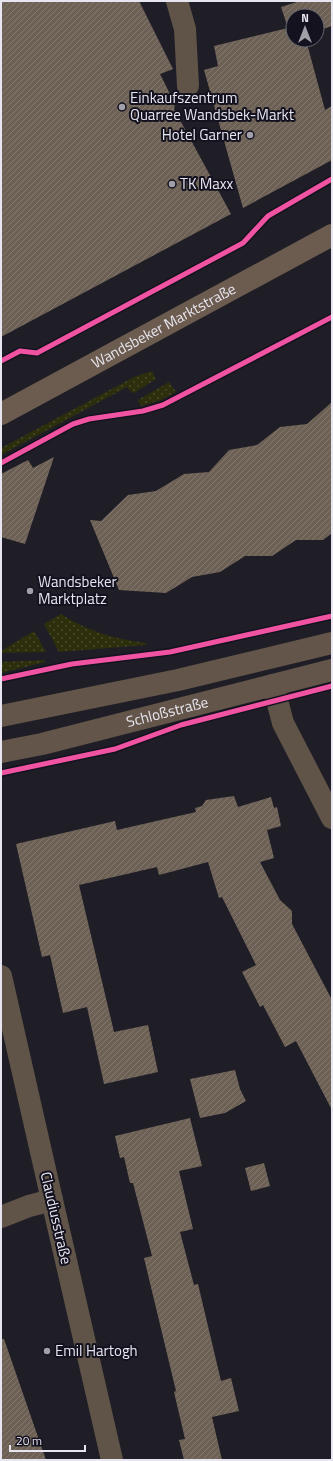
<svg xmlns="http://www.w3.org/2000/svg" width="333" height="1461" font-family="'Titillium Web',sans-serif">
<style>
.grass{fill:url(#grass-dots)}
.building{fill:url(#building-hatch)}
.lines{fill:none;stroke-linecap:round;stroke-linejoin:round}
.minor{stroke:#605448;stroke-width:22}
.tertiary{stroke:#605448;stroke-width:22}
.secondary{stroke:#63554a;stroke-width:22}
.primary{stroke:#6c5c4f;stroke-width:22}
.cycleway-casing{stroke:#14121f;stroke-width:8}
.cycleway{stroke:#f153a3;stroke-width:5}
.poi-dot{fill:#a1a0a9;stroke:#14121f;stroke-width:1.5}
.labels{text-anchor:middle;stroke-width:4;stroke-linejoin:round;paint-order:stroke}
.poi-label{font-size:15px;fill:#e7e6f0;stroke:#14121f;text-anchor:start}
.street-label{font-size:15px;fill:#e7e6f0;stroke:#14121f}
</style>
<defs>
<pattern id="grass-dots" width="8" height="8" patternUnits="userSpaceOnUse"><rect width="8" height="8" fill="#2c2e0c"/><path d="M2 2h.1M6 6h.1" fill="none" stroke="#4b4c30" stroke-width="1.8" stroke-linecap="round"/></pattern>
<pattern id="building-hatch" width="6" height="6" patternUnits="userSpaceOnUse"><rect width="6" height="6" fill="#6d6156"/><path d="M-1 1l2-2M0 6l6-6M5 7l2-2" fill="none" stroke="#82786f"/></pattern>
</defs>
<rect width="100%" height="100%" fill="#1f1e26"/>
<path class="grass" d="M 152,371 L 156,379 L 134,393 L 131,392 L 127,387 L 1,455 L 1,448 L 134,377 Z
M 169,382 L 176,392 L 161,400 L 141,406 L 138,400 Z
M 61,614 C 87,631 115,639 146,643 L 146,645 L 59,652 L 44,624 Z
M 34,631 L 46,652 L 1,653 L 1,651 Z
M 45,660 L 45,662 L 1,673 L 1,662 Z"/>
<path class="building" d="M 1,1 L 139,1 L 173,69 L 160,74 L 175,104 L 174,109 L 231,214 L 1,337 Z
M 300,1 L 332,1 L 332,26 L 317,31 L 317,16 L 293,16 L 293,40 L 306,40 L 325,110 L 332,106 L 332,160 L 243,208 L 204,70 L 218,66 L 214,46 L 288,28 L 281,7 Z
M 332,402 L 332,533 L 323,540 L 296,540 L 272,556 L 245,556 L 220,572 L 192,577 L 166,593 L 119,590 L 90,520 L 101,521 L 128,495 L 156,491 L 184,474 L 209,472 L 229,450 L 257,445 L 280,427 L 307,424 Z
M 54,457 L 25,544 L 1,537 L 1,474 L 28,460 L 33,468 Z
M 234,796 L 238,807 L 271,797 L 274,808 L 277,807 L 281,826 L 267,830 L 274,858 L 260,862 L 280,900 L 292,911 L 292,924 L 332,1000 L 332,1110 L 296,1041 L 285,1047 L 263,1005 L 260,1007 L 242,972 L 256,965 L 222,897 L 219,898 L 208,862 L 159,875 L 157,867 L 79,885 L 114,1032 L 148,1025 L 158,1072 L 104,1084 L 87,1007 L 63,1013 L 50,955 L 42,957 L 16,844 L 115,821 L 117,830 L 196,812 L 195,808 L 202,806 L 206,800 Z
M 235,1070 L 240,1089 L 246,1101 L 225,1113 L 200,1118 L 190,1079 Z
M 190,1118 L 202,1166 L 179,1171 L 193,1229 L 180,1232 L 194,1285 L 198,1284 L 221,1381 L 231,1378 L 239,1411 L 212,1417 L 222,1460 L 184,1460 L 179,1440 L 185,1439 L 174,1392 L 176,1391 L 144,1258 L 152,1256 L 133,1183 L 130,1183 L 124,1157 L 120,1158 L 115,1136 Z
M 264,1163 L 270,1186 L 251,1191 L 245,1168 Z
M 1,1339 L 4,1339 L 46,1460 L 1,1460 Z"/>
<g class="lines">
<path class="minor" d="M 177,1 L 185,29 L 188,86
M 273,685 L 283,723 L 332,818
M 52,1200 L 112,1460"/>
<path class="tertiary" d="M 1,976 L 52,1200 L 29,1206 L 1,1217"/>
<g class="secondary">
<path d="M 1,716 L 178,680 L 332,643"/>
<path id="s1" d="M 1,752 L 42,744 L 332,670"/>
</g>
<path class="primary" id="s2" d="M 1,414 L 332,235"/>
<g class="cycleway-casing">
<path id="cycleway" d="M 1,361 L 20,351 L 37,353 L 243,243 L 268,216 L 332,179
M 1,463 L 73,424 L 89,419 L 143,411 L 163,405 L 332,317
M 1,679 L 72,664 L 170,652 L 332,616
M 1,773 L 115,749 L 181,725 L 332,686"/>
</g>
<use href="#cycleway" class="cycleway"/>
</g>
<g class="poi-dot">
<circle cx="122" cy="107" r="4"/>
<circle cx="250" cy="135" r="4"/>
<circle cx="172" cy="184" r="4"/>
<circle cx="30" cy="591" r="4"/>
<circle cx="47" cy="1351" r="4"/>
</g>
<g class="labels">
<g class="poi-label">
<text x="130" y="103">Einkaufszentrum<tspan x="130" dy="17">Quarree Wandsbek-Markt</tspan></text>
<text x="242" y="140" text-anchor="end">Hotel Garner</text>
<text x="180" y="189">TK Maxx</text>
<text x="38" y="587">Wandsbeker<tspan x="38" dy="17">Marktplatz</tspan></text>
<text x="55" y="1356">Emil Hartogh</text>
</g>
<g class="street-label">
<text dy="5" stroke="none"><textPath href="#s2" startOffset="185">Wandsbeker Marktstraße</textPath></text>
<text dy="5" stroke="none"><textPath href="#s1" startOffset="171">Schloßstraße</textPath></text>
<text transform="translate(56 1218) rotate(77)" y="5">Claudiusstraße</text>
</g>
</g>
<rect width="333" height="1461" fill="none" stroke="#e7e6f0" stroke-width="4"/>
<g transform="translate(305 28)"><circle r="19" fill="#14121f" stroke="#686773"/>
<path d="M0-3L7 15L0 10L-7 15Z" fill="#a1a0a9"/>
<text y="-6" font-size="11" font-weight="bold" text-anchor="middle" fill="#e7e6f0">N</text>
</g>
<path d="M10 1445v6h75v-6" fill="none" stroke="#e7e6f0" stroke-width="2"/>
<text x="16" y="1445" font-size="12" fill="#e7e6f0" stroke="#14121f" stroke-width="3" paint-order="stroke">20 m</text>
</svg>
